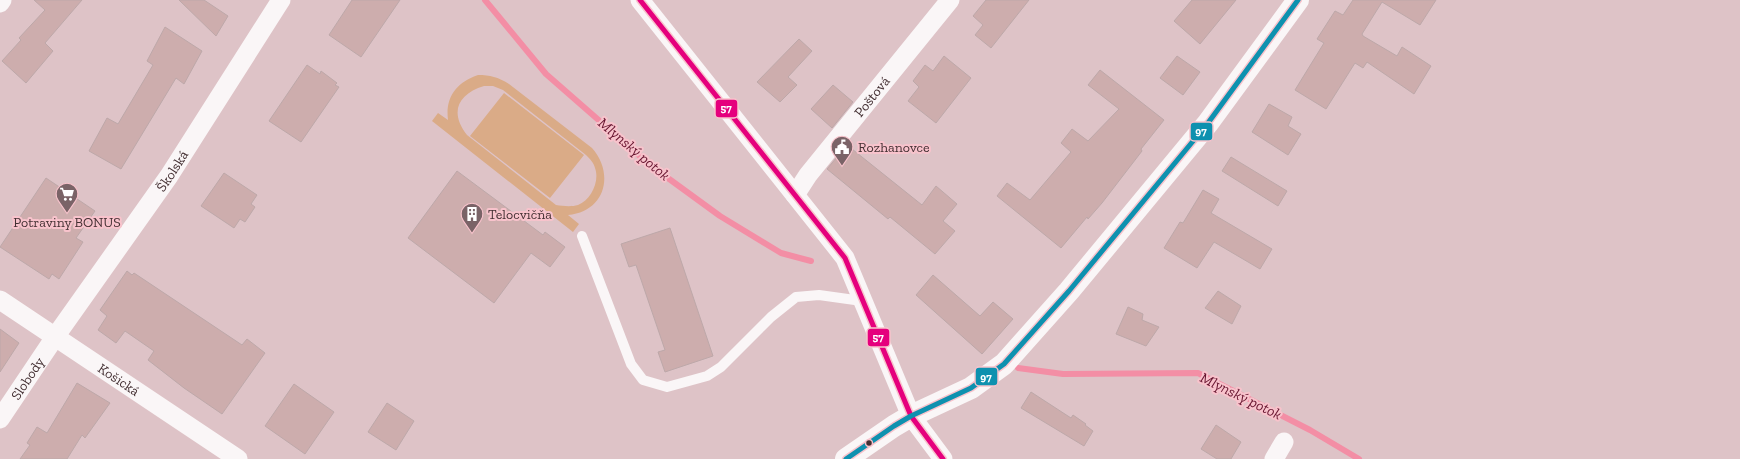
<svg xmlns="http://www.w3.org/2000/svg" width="1740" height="459" font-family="'Zilla Slab',serif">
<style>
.green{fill:#daab87;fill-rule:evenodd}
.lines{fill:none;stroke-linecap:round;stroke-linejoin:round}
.stream{stroke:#f38ea5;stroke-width:6}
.building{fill:#cdadad;stroke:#bda8a9}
.service{stroke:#faf6f7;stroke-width:10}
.minor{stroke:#faf6f7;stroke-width:19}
.tertiary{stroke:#faf6f7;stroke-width:22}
.bus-1-casing{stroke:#f8c3cc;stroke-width:8}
.bus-2-casing{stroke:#f8c3cc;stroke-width:8}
.bus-1{stroke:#e5007d;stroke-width:5}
.bus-2{stroke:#0e91af;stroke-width:5}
.bus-dot{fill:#443033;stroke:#f8c3cc;stroke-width:1.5}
.labels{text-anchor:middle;stroke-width:4;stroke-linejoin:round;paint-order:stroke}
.street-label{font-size:14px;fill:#443033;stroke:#f8c3cc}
.poi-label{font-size:14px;fill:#443033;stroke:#f8c3cc;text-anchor:start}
.water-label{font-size:15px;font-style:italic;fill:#66132e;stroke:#f8c3cc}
.line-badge{stroke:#f8c3cc;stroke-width:1.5}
.badge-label{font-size:11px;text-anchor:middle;font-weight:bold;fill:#fff}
</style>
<rect width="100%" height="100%" fill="#dec3c7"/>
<path class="green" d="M 478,75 C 490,75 498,77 509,84 L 592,148 C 615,174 605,212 568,215 L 579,224 L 573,232 L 432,121 L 438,113 L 448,120 C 445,97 457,82 478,75 ZM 484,86 L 493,86 L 503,90 L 586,155 C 590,159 594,163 595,168 C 600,181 591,200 578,205 C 571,207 563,206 556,205 L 467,135 C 449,112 458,94 484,86 Z
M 504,93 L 584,155 L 550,198 L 470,136 Z"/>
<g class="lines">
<path class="stream" d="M 485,0 L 546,74 L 650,165 L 720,216 L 781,253 L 811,261
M 1018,368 L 1063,374 L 1198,373 L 1310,430 L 1359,459"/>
</g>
<path class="building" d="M 34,0 L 82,0 L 45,43 L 53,51 L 26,83 L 2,61 L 21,40 L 19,38 L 45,10 Z
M 179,0 L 204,0 L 228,16 L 216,36 Z
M 352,0 L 400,0 L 361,57 L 329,35 Z
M 986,0 L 1029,0 L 991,48 L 975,35 L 983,25 L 973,16 Z
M 1192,0 L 1236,0 L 1200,44 L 1174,21 Z
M 1353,0 L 1436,0 L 1420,25 L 1382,2 L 1362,34 L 1363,36 L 1397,56 L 1402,47 L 1431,66 L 1414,94 L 1367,62 L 1363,68 L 1355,63 L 1326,109 L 1295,90 L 1324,43 L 1317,39 L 1335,11 L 1343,15 Z
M 165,27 L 202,51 L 184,84 L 176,78 L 121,169 L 89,151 L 107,118 L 118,124 L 153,65 L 147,61 Z
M 799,39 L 812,51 L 788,77 L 797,85 L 780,102 L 757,82 Z
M 944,56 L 971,78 L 936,123 L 908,101 L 919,87 L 913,81 L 925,65 L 933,71 Z
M 1177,56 L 1200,72 L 1183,95 L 1160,78 Z
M 307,65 L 320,74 L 321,71 L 337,83 L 335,85 L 339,87 L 301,142 L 269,121 Z
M 1100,70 L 1164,120 L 1141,149 L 1142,151 L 1102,203 L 1088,219 L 1087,217 L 1061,248 L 997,196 L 1007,183 L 1030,200 L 1071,152 L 1061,143 L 1072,129 L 1088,141 L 1119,109 L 1088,85 Z
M 833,85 L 853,102 L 832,128 L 811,109 Z
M 1269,104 L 1292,117 L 1288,126 L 1301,134 L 1288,155 L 1252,132 Z
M 847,145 L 922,205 L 936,186 L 957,204 L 943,221 L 955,231 L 935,254 L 890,217 L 888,219 L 827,169 Z
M 1231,157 L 1287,191 L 1278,206 L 1222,171 Z
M 457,171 L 543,235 L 545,232 L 565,247 L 550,267 L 531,253 L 494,303 L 408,238 Z
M 224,173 L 257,195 L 251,204 L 255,207 L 245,222 L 240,219 L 234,228 L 201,206 Z
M 46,178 L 95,211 L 76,238 L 83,242 L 59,279 L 52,274 L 49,279 L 0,247 Z
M 1203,190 L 1219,199 L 1211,213 L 1272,249 L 1260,269 L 1214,242 L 1197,268 L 1164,248 L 1180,222 L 1183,223 Z
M 670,228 L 713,356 L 665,372 L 658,352 L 665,350 L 636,265 L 629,267 L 621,244 Z
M 127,271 L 132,275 L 134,273 L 242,345 L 247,339 L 265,353 L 222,414 L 184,388 L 148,360 L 154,351 L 125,331 L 116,343 L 98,330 L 107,316 L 100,310 Z
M 933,275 L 980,316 L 993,302 L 1013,319 L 982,354 L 916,295 Z
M 1218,291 L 1241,306 L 1232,324 L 1205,308 Z
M 1128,307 L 1143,314 L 1142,320 L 1159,327 L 1146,346 L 1116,334 Z
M 0,329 L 19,343 L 0,372 Z
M 77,383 L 110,403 L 85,438 L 82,435 L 67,459 L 20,459 L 30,445 L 27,443 L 37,427 L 47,433 Z
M 294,384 L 334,412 L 305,454 L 265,426 Z
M 1031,392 L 1071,418 L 1073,415 L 1086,424 L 1085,425 L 1093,431 L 1084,446 L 1021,408 Z
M 387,403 L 414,421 L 396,450 L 368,432 Z
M 1216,425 L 1241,442 L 1231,459 L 1217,459 L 1201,449 Z"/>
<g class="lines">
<path class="service" d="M 582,236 L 631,364 L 643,380 L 667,387 L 707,376 L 721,367 L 771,317 L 796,297 L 819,295 L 862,301"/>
<g class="minor">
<path d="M 640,0 L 845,258 L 911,416 L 943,459"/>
<path d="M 0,3 L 2,0"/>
<path id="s1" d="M 795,195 L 808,175 L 950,0"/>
<path id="s2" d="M 0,300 L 238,459"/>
<path id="s3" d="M 0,419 L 55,337 L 169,176 L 281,0"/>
<path d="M 1274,459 L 1284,442"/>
</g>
<path class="tertiary" d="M 846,459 L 894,426 L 911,416 L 971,388 L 1004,364 L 1069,291 L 1208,123 L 1298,0"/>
<g class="bus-1-casing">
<path id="bus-1" d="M 640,0 L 845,258 L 911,416 L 943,459"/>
</g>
<g class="bus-2-casing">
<path id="bus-2" d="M 846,459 L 894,426 L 911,416 L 971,388 L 1004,364 L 1069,291 L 1208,123 L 1298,0"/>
</g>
<use href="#bus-1" class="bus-1"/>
<use href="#bus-2" class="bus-2"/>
</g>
<defs>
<g id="civic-pin" transform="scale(1.15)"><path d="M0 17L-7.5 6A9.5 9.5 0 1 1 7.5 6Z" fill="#7a6367" stroke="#f8c3cc"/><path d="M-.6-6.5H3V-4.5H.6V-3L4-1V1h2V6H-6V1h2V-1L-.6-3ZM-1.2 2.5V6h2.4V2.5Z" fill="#fff"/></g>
<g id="supermarket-pin" transform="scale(1.15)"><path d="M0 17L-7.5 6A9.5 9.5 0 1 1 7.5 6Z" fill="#7a6367" stroke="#f8c3cc"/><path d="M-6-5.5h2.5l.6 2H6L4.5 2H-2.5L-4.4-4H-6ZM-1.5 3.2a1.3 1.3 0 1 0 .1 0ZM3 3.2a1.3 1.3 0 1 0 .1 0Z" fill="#fff"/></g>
<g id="building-pin" transform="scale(1.15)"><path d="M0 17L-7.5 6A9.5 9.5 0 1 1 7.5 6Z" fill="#7a6367" stroke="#f8c3cc"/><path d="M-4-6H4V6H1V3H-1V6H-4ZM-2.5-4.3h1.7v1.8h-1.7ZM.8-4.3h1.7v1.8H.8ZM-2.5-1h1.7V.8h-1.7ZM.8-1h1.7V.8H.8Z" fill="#fff"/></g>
</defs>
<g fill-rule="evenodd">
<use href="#civic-pin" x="842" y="147"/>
<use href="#supermarket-pin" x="67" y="194"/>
<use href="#building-pin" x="472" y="214"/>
</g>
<circle class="bus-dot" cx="869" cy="443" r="3.5"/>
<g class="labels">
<g class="street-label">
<text dy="5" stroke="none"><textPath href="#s1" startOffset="125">Poštová</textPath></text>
<text dy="5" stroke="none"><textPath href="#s3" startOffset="302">Školská</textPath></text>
<text dy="5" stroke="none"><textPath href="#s3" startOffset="49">Slobody</textPath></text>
<text dy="5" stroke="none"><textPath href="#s2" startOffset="143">Košická</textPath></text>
</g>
<g class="poi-label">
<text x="858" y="152">Rozhanovce</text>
<text x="488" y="219">Telocvičňa</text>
<text x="67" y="227" text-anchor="middle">Potraviny BONUS</text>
</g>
<g class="water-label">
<text transform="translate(634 149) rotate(40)" y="5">Mlynský potok</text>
<text transform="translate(1241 396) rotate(26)" y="5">Mlynský potok</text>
</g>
</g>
<g class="line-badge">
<rect x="715" y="99" width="23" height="19" rx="4" fill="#e5007d"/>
<rect x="1190" y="122" width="23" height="19" rx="4" fill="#0e91af"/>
<rect x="867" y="328" width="23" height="19" rx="4" fill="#e5007d"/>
<rect x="975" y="367" width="23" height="19" rx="4" fill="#0e91af"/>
</g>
<g class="badge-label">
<text x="726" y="112">57</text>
<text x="1201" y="135">97</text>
<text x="878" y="341">57</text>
<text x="986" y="381">97</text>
</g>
</svg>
